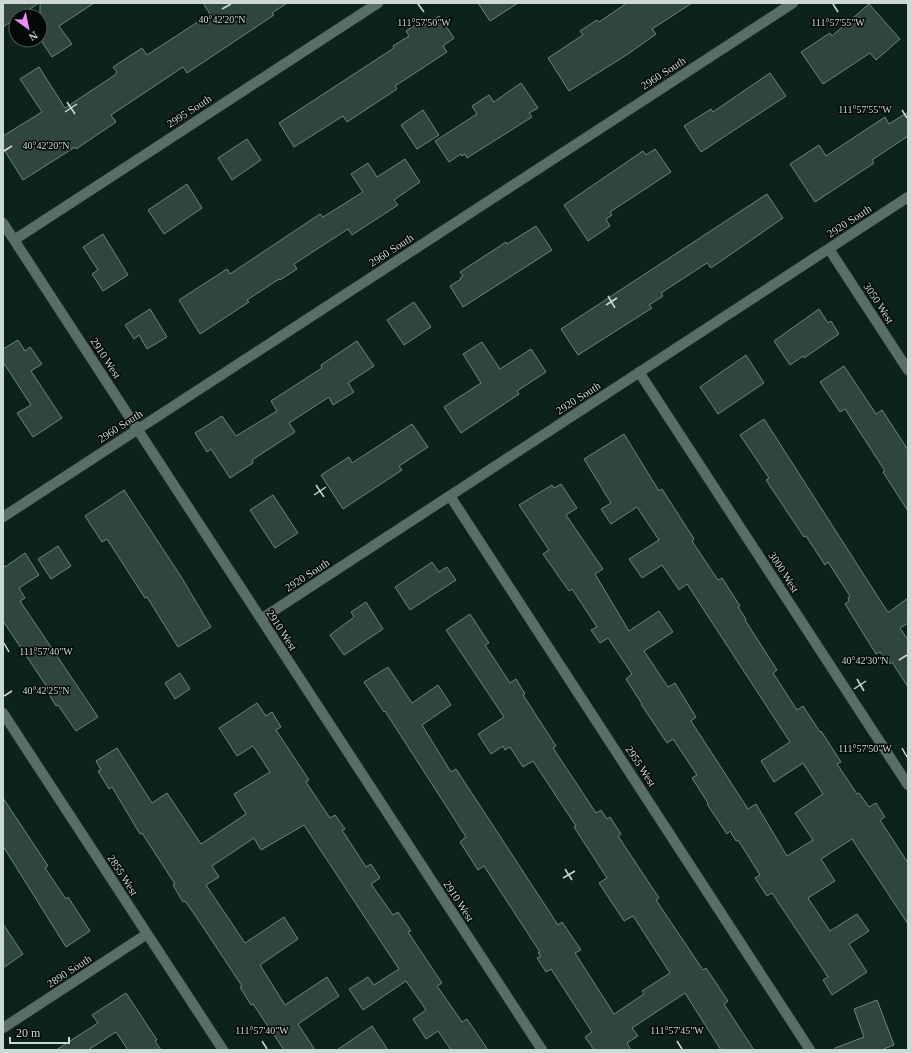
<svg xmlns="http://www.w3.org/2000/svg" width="911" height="1053" font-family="Georgia,serif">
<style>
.building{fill:#30453f;stroke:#6e857e}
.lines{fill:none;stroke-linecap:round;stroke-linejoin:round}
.minor-casing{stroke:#2d3834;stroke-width:11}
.minor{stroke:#586e67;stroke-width:10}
.ticks{fill:none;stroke:#ccd8d4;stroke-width:1.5}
.labels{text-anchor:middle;stroke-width:3;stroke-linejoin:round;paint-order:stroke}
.street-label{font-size:11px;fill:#ccd8d4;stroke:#030907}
.ticks-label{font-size:10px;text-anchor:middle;fill:#ccd8d4;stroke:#030907;stroke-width:3;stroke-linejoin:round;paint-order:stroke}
</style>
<rect width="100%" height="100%" fill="#0d221c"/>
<path class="building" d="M 3,3 L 39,3 L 19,16 L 16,16 L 16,18 L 3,27 Z
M 40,3 L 94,3 L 59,26 L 72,44 L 52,57 L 40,39 Z
M 203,3 L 287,3 L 272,13 L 274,15 L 187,73 L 183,67 L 111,115 L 116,122 L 76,149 L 75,147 L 23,180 L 3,148 L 3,136 L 42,112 L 20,79 L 39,67 L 65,108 L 115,75 L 117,72 L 113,67 L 142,48 L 147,55 L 210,14 Z
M 478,3 L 518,3 L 490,21 Z
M 627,3 L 692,3 L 652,29 L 656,34 L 628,54 L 569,91 L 548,58 L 583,35 L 580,31 L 597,20 L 599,22 Z
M 869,4 L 900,39 L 876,60 L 870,53 L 823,84 L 801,52 L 830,33 L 832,36 Z
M 439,16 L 454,38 L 443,46 L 447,52 L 395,86 L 397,89 L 347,122 L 343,116 L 294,147 L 279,123 L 394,48 L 393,46 L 409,36 L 406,31 L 420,22 L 423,26 Z
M 770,73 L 786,96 L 701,152 L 684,126 L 711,109 L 713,112 Z
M 521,83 L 538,108 L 529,113 L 532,117 L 467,158 L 465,154 L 462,156 L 461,154 L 449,162 L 435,141 L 477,114 L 472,106 L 489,95 L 494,102 Z
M 423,110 L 439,135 L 417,149 L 401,125 Z
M 908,112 L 908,136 L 872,160 L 874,163 L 815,202 L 790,164 L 819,145 L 826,156 L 885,117 L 889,124 Z
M 247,139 L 261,160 L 232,180 L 218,158 Z
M 655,149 L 671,172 L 610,212 L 612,215 L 606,219 L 610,226 L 588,241 L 564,205 L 643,151 L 646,155 Z
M 405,159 L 420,182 L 394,200 L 398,205 L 352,235 L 348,229 L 294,264 L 297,269 L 280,280 L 279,279 L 247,300 L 249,302 L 200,334 L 179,300 L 227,269 L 230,274 L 320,214 L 323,217 L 363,192 L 351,174 L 368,163 L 377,177 Z
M 187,184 L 202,208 L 164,234 L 148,210 Z
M 767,194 L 783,218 L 711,268 L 707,263 L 661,293 L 663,296 L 649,305 L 652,308 L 578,355 L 561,329 Z
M 536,226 L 552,250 L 463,307 L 450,286 L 461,279 L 460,278 L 463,276 L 460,272 L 506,242 L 507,244 Z
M 103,234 L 128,275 L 103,291 L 92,274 L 98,270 L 83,247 Z
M 414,302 L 431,327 L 404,345 L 387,320 Z
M 150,309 L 167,337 L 147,349 L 139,335 L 134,339 L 125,325 Z
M 819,309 L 828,323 L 831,321 L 839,334 L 804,358 L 803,356 L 790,365 L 774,341 Z
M 18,340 L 25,351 L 30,347 L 42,364 L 31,371 L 62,418 L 33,437 L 17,413 L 31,405 L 3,362 L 3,349 Z
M 357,341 L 374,366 L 348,383 L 354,392 L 333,405 L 329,397 L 289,423 L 295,432 L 252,460 L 253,463 L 230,478 L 211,449 L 207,452 L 195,433 L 222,416 L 236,436 L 277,411 L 271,401 L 322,368 L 321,365 Z
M 482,342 L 500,369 L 531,349 L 546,372 L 517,391 L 519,394 L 461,433 L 444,407 L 481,383 L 463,354 Z
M 746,355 L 764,383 L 718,414 L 700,387 Z
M 844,366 L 876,414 L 882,410 L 908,450 L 908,511 L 883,472 L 885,471 L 845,409 L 840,412 L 820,382 Z
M 764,419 L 887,611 L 889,612 L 908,598 L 908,623 L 900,628 L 908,640 L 908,687 L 892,662 L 890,664 L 880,652 L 876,654 L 845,604 L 849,601 L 848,598 L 850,596 L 828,562 L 825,565 L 806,536 L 804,537 L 766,480 L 769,478 L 740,435 Z
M 412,424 L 428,447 L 399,466 L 402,470 L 343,509 L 321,475 L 349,457 L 352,463 Z
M 624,434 L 659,491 L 662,489 L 694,539 L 692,541 L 718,580 L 722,578 L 740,606 L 738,607 L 746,619 L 745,620 L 777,670 L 773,673 L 797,710 L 803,706 L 820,732 L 821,731 L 841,762 L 837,764 L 857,794 L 859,793 L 869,807 L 876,803 L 885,817 L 880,820 L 908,863 L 908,924 L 852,839 L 821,859 L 835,881 L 808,898 L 830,931 L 857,914 L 869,931 L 849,944 L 867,972 L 832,995 L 823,980 L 828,977 L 772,893 L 767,896 L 755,878 L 760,875 L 738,840 L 736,841 L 730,831 L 727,834 L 707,804 L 708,803 L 692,778 L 697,775 L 673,739 L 667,743 L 641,704 L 642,704 L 626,679 L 632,674 L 608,638 L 600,643 L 591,630 L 597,627 L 572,589 L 569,591 L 543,554 L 549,550 L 519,505 L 552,485 L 554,488 L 561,484 L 577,508 L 566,515 L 603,569 L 595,574 L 629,631 L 659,611 L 673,632 L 644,651 L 668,687 L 675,683 L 696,717 L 691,721 L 748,809 L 756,804 L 787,856 L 813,840 L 795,813 L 823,794 L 803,763 L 774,782 L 761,761 L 790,742 L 687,584 L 679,590 L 662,565 L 642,578 L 629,559 L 659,540 L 637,507 L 611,524 L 601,509 L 611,503 L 584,459 Z
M 124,490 L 180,575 L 211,627 L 178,647 L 147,597 L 145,598 L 107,539 L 102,542 L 85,516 Z
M 273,495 L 298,533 L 275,548 L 250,510 Z
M 58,546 L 71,566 L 51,579 L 38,559 Z
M 25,553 L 39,575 L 19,588 L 25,598 L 20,601 L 98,717 L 76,731 L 58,705 L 56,706 L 45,688 L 47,687 L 3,621 L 3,564 L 5,567 Z
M 432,562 L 439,572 L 447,567 L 456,580 L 410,610 L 395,587 Z
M 366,602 L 383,629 L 344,655 L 330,635 L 354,617 L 351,612 Z
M 470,614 L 489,643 L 485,645 L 510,683 L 516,679 L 525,694 L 523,695 L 556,746 L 553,748 L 596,813 L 601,810 L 607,819 L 610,817 L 621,834 L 618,836 L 659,898 L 656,900 L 703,970 L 706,968 L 728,1001 L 724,1004 L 754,1050 L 721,1050 L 685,993 L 632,1028 L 638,1036 L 627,1043 L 631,1050 L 594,1050 L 585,1037 L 592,1032 L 551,969 L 546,972 L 537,958 L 541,956 L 538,953 L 540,952 L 484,866 L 478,870 L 460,842 L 466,837 L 385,711 L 384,712 L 364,682 L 388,667 L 412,703 L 438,685 L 451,705 L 422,725 L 451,772 L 456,769 L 558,925 L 562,922 L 581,950 L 575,953 L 614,1014 L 644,994 L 642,991 L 670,973 L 633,916 L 624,921 L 599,883 L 607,878 L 574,827 L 576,826 L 533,761 L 523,767 L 510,747 L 505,750 L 503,746 L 491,754 L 478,734 L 504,717 L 446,630 Z
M 180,673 L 190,689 L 175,699 L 165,683 Z
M 257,703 L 266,716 L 272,712 L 281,727 L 276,730 L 309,780 L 306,782 L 330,818 L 335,815 L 345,829 L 342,830 L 366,867 L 371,864 L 380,878 L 371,884 L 393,915 L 398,912 L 411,931 L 408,932 L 442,983 L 437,986 L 462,1022 L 467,1019 L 488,1050 L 451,1050 L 438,1031 L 426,1039 L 413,1019 L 426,1010 L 406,981 L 363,1010 L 349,989 L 368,977 L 374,985 L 399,969 L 304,825 L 261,850 L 254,838 L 212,866 L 219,877 L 206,885 L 245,943 L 284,917 L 298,939 L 260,965 L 285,1005 L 327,977 L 339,996 L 298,1024 L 315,1050 L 284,1050 L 253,1004 L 251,1005 L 240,987 L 242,986 L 197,918 L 185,901 L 183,902 L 173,885 L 175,884 L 142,833 L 140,834 L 112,787 L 109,789 L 98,771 L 101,770 L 96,761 L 117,748 L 152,803 L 167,793 L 201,844 L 246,814 L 234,794 L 270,772 L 253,746 L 237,756 L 219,728 Z
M 3,798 L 48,866 L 45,868 L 66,899 L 68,897 L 90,931 L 66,947 L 3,846 Z
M 3,924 L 23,954 L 3,968 Z
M 126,993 L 157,1040 L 155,1041 L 161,1050 L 128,1050 L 116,1032 L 88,1050 L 56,1050 L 98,1023 L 92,1015 Z
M 877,1000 L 894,1045 L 881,1050 L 835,1050 L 835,1048 L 864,1037 L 854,1009 Z
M 372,1026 L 388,1050 L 337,1050 Z"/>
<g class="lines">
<g class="minor-casing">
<path id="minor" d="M 3,223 L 542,1050
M 14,240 L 378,3
M 829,249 L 908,370
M 639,372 L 908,785
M 450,496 L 810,1050
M 3,517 L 793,3
M 261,619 L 908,197
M 3,713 L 223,1050
M 3,1028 L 147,934"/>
</g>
<use href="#minor" class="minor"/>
</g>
<path class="ticks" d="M 418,4 L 424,12M 833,4 L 838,12M 222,9 L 231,4M 67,102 L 75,114M 902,110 L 907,118M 65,112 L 77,104M 4,151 L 12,146M 608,296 L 615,308M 606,305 L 617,298M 316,485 L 324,497M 314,495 L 326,487M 4,643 L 9,652M 899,660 L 907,655M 857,679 L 864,691M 854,689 L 866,681M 4,696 L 12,691M 902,748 L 907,757M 565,869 L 572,880M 563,878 L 575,871M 262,1041 L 267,1049M 677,1041 L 682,1049"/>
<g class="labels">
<g class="street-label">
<text transform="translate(663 73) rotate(-33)" y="4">2960 South</text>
<text transform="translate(189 111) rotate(-33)" y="4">2995 South</text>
<text transform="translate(849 221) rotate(-33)" y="4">2920 South</text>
<text transform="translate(391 250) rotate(-33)" y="4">2960 South</text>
<text transform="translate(879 303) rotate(57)" y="4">3050 West</text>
<text transform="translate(106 358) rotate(57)" y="4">2910 West</text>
<text transform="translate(578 398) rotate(-33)" y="4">2920 South</text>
<text transform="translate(120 426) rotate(-33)" y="4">2960 South</text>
<text transform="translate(784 572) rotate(57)" y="4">3000 West</text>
<text transform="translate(307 575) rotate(-33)" y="4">2920 South</text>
<text transform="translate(282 630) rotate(57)" y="4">2910 West</text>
<text transform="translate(641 766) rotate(57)" y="4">2955 West</text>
<text transform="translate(123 875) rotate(57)" y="4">2855 West</text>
<text transform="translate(459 901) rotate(57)" y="4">2910 West</text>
<text transform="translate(69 971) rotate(-33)" y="4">2890 South</text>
</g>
</g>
<g class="ticks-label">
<text x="222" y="23">40°42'20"N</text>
<text x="424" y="26">111°57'50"W</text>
<text x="838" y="26">111°57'55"W</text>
<text x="865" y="113">111°57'55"W</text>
<text x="46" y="149">40°42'20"N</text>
<text x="46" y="655">111°57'40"W</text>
<text x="865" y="664">40°42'30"N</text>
<text x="46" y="694">40°42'25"N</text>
<text x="865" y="752">111°57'50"W</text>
<text x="262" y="1034">111°57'40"W</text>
<text x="677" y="1034">111°57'45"W</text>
</g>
<rect width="911" height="1053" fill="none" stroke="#ccd8d4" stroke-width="8"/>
<g transform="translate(28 28) rotate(147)"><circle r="19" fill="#030907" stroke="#535c59"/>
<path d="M0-3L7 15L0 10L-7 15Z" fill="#ef8bf7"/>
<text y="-6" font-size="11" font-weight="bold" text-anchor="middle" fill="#ccd8d4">N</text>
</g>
<path d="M10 1037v6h59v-6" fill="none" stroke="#ccd8d4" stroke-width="2"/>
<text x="16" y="1037" font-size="12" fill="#ccd8d4" stroke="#030907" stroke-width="3" paint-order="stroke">20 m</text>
</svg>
